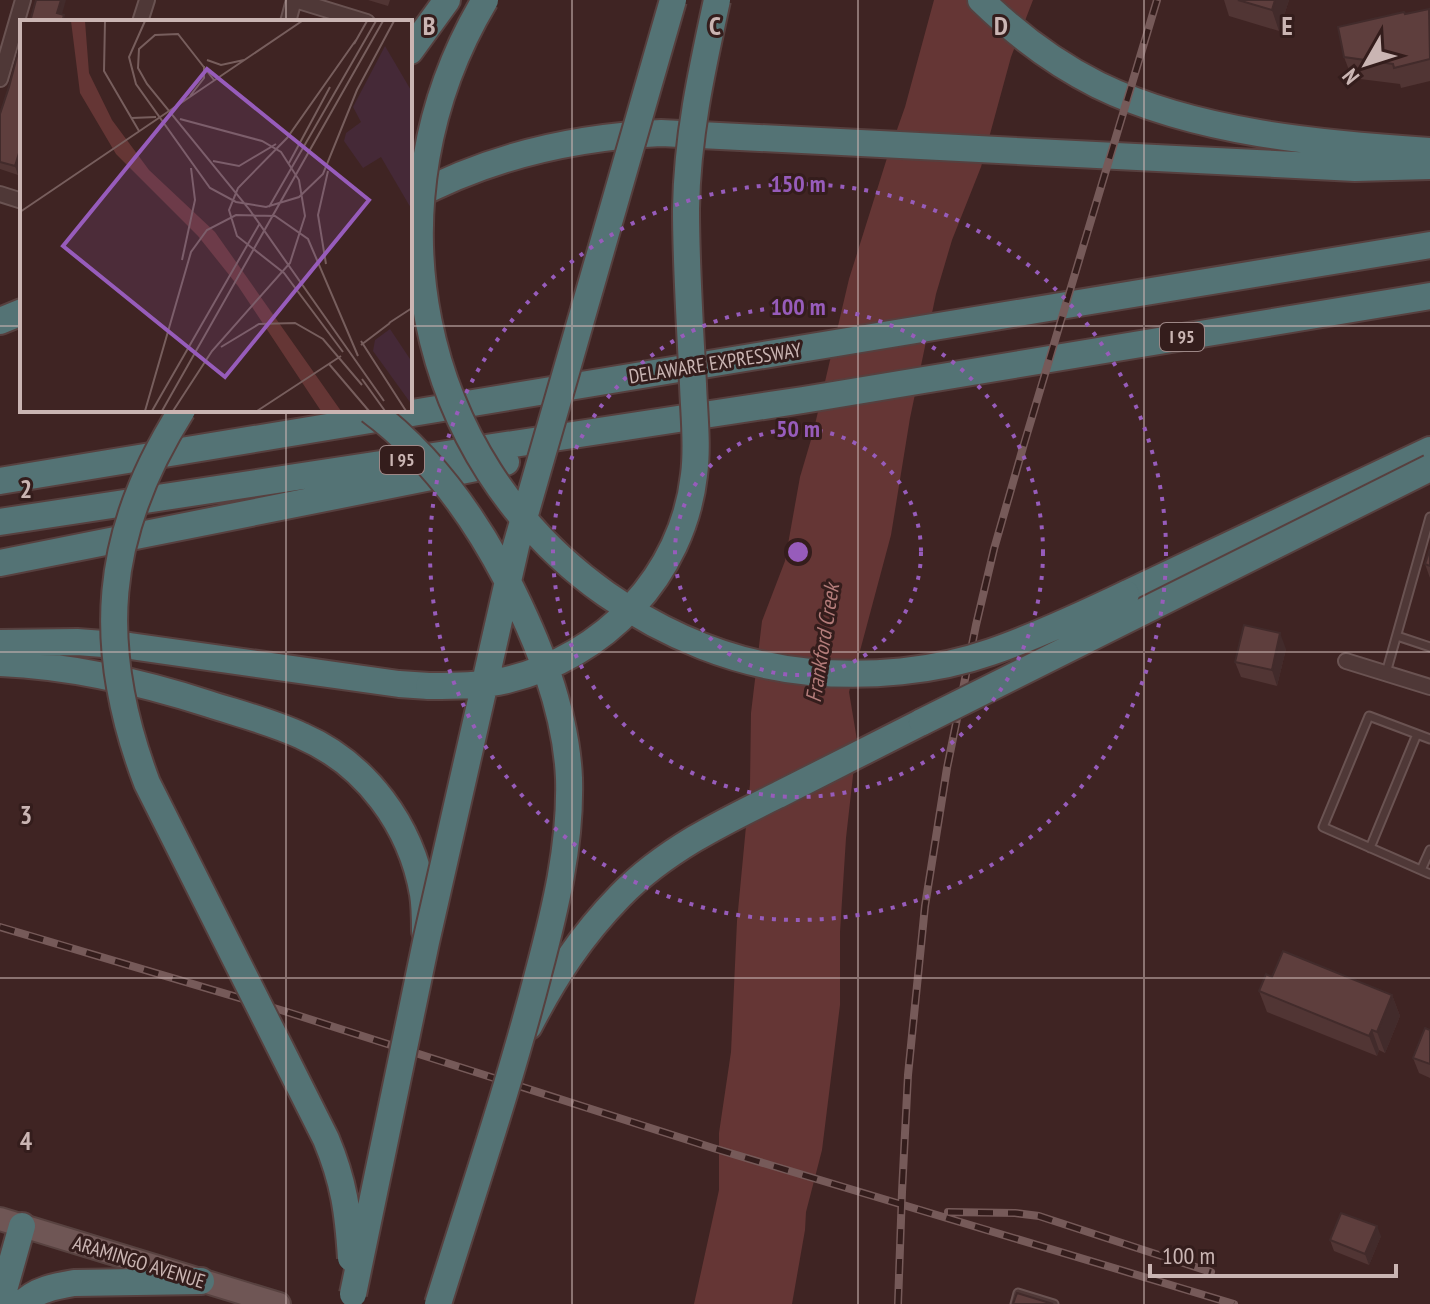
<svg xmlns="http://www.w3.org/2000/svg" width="1430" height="1304" font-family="'PT Sans Narrow',sans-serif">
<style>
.water{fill:#653635}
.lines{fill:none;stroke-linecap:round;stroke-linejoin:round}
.lane-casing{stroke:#6a5352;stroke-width:11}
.street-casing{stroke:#6a5352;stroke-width:18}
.primary-casing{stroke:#584240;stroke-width:26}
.highway-casing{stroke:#57403f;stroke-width:30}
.lane{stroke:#4f3837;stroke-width:7}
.street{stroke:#4f3837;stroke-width:14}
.primary{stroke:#6f5655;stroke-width:22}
.highway{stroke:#547375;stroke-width:26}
.rail-casing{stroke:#765a59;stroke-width:8}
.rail{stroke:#341d1c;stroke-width:5;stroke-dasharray:15;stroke-linecap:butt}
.highway-bridge-casing{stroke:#57403f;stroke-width:30;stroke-linecap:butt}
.highway-bridge{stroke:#547375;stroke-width:26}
.wall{fill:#513534}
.shaded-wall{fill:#422b2b}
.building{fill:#5e3e3d;stroke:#422b2b;stroke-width:2}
.grid{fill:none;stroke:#cab5b3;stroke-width:2;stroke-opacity:0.55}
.ring{fill:none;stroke:#975cbb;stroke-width:4;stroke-dasharray:4 8}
.labels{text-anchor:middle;stroke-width:6;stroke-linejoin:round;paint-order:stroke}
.shield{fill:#341d1c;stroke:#9d8786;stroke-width:2}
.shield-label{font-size:18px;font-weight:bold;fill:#cab5b3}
.street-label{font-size:20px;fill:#cab5b3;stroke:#341d1c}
.water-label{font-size:22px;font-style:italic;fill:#b37c7a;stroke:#341d1c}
.inset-road{fill:none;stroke:#775e5d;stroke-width:2}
.view{fill:#975cbb;fill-opacity:0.15;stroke:#975cbb;stroke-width:4}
.inset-edge{fill:none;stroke:#cab5b3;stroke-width:4}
.grid-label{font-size:26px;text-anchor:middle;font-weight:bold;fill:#cab5b3;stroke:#341d1c;stroke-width:6;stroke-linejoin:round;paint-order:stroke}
.centre{fill:#975cbb;stroke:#341d1c;stroke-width:4}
.ring-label{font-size:24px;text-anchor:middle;font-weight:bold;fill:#975cbb;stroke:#341d1c;stroke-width:6;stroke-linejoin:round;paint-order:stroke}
</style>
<rect width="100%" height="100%" fill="#3f2423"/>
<path class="water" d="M 934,0 L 1033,0 L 1011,57 L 981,167 L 952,240 L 936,294 L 910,418 L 891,535 L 849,692 L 857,740 L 846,838 L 840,932 L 840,1005 L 822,1150 L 806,1212 L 805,1230 L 792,1304 L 694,1304 L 719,1190 L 719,1133 L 731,1052 L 737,921 L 750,784 L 751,713 L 762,621 L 785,561 L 800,477 L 813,433 L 849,279 L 887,158 L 905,107 Z"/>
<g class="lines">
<g class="lane-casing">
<path id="lane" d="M 1397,636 L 1430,647
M 1386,673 L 1430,517
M 1430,739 L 1369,716 L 1323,827 L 1430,874
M 1370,848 L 1417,734
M 1421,870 L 1430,850
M 1015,1304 L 1018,1293 L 1054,1304"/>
</g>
<g class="street-casing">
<path id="street" d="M 295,0 L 367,22
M 140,22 L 147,0
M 288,22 L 294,0
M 0,79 L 23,0
M 0,194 L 22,201
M 1346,661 L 1430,687"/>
</g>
<g class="primary-casing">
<path id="primary" d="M 0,1219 L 279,1304"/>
</g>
<g class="highway-casing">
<path id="highway" d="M 981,0 C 1016,34 1054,63 1098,85 C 1196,133 1323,144 1430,151
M 410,51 L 447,0
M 410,199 C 488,157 573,137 661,133 L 1355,168 L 1430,166
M 0,321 L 22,312
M 0,481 L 1430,245
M 0,522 L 803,400 L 1430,296
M 0,563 L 506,462
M 1126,594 L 1430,450
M 0,643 L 77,642 L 130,646 L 399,684 L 429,686
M 0,663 C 72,666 141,682 209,704 C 240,714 272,722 302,736 C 366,764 411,825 423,894 C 425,906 425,919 425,931
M 529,1026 C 555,976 581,936 620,896 C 665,850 723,822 780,794 C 827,770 875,746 922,722
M 0,1304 L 22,1226
M 22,1304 C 35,1290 56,1286 74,1283 L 201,1281"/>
</g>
<use href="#lane" class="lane"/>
<use href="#street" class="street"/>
<use href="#primary" class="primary"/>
<use href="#highway" class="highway"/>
<g class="rail-casing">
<path id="rail" d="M 0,927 L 284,1011 L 713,1148 L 1234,1304
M 948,1212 L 1015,1213 L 1039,1216 L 1211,1272
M 898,1304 L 902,1192 L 908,1075 L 925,906 L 947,768 L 976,625 L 994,549 L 1024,444 L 1157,0"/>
</g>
<use href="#rail" class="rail"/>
<g class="highway-bridge-casing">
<path id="highway-bridge" d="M 485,0 C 365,200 414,458 606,594 C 666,636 736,665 810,672 C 869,677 934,672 991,652 C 1037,636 1082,615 1126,594
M 182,410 C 103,534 95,646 147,783 L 326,1139 C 344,1182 348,1212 351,1258
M 370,410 C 429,454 472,513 506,578 C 537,639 566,709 569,778 C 571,846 555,910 538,974 C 509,1086 472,1195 438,1304
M 429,686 C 455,686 481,686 507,680 C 604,657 683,575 694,475 C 698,445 694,414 693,384 C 690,326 686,267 686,209 C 687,137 702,69 717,0
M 922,722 L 1430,468
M 353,1294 L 426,942 L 516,546 L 673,0"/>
</g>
<use href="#highway-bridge" class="highway-bridge"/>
</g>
<path class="wall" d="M 368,0 L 390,0 L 388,6 Z
M 1224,0 L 1289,0 L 1279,31 L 1229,16 Z
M 1430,11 L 1430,81 L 1401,88 L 1400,84 L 1352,78 L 1344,57 L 1405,14 Z
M 22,42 L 22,162 L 18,175 L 0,169 L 0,114 Z
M 1425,564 L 1430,566 L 1430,578 Z
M 1286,649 L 1277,686 L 1241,677 L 1235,662 Z
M 1272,977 L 1392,995 L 1400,1016 L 1385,1053 L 1379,1050 L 1377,1056 L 1267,1012 L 1259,991 Z
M 1430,1030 L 1430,1078 L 1419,1073 L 1413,1058 Z
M 1381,1236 L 1369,1265 L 1334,1251 L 1330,1240 Z"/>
<path class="shaded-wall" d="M 61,0 L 66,0 L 60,21 L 57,13 Z
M 1275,0 L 1289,0 L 1279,31 L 1272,10 Z
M 19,153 L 22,162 L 18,175 L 15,166 Z
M 1280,633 L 1286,649 L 1277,686 L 1272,670 Z
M 1392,995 L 1400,1016 L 1385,1053 L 1377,1032 Z
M 1372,1030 L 1379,1050 L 1377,1056 L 1369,1036 Z
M 1377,1226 L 1381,1236 L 1369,1265 L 1365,1254 Z"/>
<path class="building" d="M 36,0 L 61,0 L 57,13 L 64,15 L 62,22 L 30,22 Z
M 1238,0 L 1275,0 L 1272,10 Z
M 1429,9 L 1430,59 L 1394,68 L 1393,64 L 1344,57 L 1338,27 L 1404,12 L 1405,14 Z
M 21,41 L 22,42 L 22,154 L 19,153 L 15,166 L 0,162 L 0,114 L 9,87 Z
M 1430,549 L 1430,566 L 1425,564 Z
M 1244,625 L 1280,633 L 1272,670 L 1235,662 Z
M 1283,951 L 1392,995 L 1377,1032 L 1372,1030 L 1369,1036 L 1259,991 L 1266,974 L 1272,977 Z
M 1425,1028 L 1430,1030 L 1430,1064 L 1413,1058 Z
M 1341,1213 L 1377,1226 L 1365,1254 L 1330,1240 Z
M 1017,1293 L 1053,1304 L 1013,1304 Z"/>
<path class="grid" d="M 286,0 L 286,22M 572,0 L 572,1304M 858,0 L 858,1304M 1144,0 L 1144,1304M 0,326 L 22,326M 410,326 L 1430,326M 286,410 L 286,1304M 0,652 L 1430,652M 0,978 L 1430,978"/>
<g class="ring">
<circle cx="798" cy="552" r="123"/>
<circle cx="798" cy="552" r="245"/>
<circle cx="798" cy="552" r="368"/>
</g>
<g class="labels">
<g class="shield">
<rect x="1160" y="323" width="44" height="28" rx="6"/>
<rect x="380" y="446" width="44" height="28" rx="6"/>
</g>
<g class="shield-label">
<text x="1182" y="343">I 95</text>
<text x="402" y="466">I 95</text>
</g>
<g class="street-label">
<text transform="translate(715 363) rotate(-9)" y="7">DELAWARE EXPRESSWAY</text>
<text transform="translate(139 1262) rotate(17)" y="7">ARAMINGO AVENUE</text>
</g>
<g class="water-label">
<text transform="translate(822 643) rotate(-81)" y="8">Frankford Creek</text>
</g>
</g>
<g transform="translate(20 20)">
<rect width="392" height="392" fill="#3f2423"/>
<path d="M 365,26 L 392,72 L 392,190 L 361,137 L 343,148 L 324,121 L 326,113 L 341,102 L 333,87 ZM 370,309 L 392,342 L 392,385 L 353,331 L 355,320 Z" fill="#452937"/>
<path d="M 51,1 L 65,1 L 69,53 L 92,100 L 129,150 L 195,212 L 321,391 L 301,391 L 218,266 L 178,216 L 96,134 L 60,73 Z" fill="#653635"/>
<path class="inset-road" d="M 85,1 L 84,51 L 119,111M 125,1 L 109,37 L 116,64 L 190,168 L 216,182 L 246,187 L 279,177 L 303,154 L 337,70 L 374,1M 334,24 L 347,1M 187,40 L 201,45 L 224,40M 194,60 L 158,14 L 135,15 L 119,29 L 118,48 L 127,64 L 229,189 L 364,381M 170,76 L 184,58 L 184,46M 112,98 L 136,97M 193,141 L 219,146 L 256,124M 269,143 L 310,67M 249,187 L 356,1M 0,192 L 282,1M 162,240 L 175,180 L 171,148M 306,244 L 298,195 L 308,151M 369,303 L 392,288M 341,321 L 386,391M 341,325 L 370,303M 201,327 L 239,304 L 275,303 L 303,319 L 342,365M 323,332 L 264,253 L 217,216 L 209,190 L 218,168 L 267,118 L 336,20M 309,344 L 349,391M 342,359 L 365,391M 125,391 L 171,232 L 187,210 L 216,195 L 255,196 L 288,219 L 338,336M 132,391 L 240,203M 142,391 L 363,1M 153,391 L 192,331 L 270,243 L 285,196 L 279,160 L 261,132 L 242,121 L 160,99M 237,391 L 321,336"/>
<path class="view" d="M 187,49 L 349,180 L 205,357 L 43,226 Z"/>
<rect width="392" height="392" class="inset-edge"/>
</g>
<g class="grid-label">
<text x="429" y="35">B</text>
<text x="715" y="35">C</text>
<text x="1001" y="35">D</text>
<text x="1287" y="35">E</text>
<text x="26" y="498">2</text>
<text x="26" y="824">3</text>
<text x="26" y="1150">4</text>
</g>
<circle cx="798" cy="552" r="12" class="centre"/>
<g class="ring-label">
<text x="798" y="192">150 m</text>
<text x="798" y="315">100 m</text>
<text x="798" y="437">50 m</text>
</g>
<g transform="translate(1366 64) rotate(231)" stroke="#341d1c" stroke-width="6" paint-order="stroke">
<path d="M0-6L14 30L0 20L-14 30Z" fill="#cab5b3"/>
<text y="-12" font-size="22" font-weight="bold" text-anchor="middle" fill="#cab5b3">N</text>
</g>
<path d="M1150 1264v12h246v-12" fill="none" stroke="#cab5b3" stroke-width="4"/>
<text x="1162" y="1264" font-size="24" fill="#cab5b3" stroke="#341d1c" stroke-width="6" paint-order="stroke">100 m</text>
</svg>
